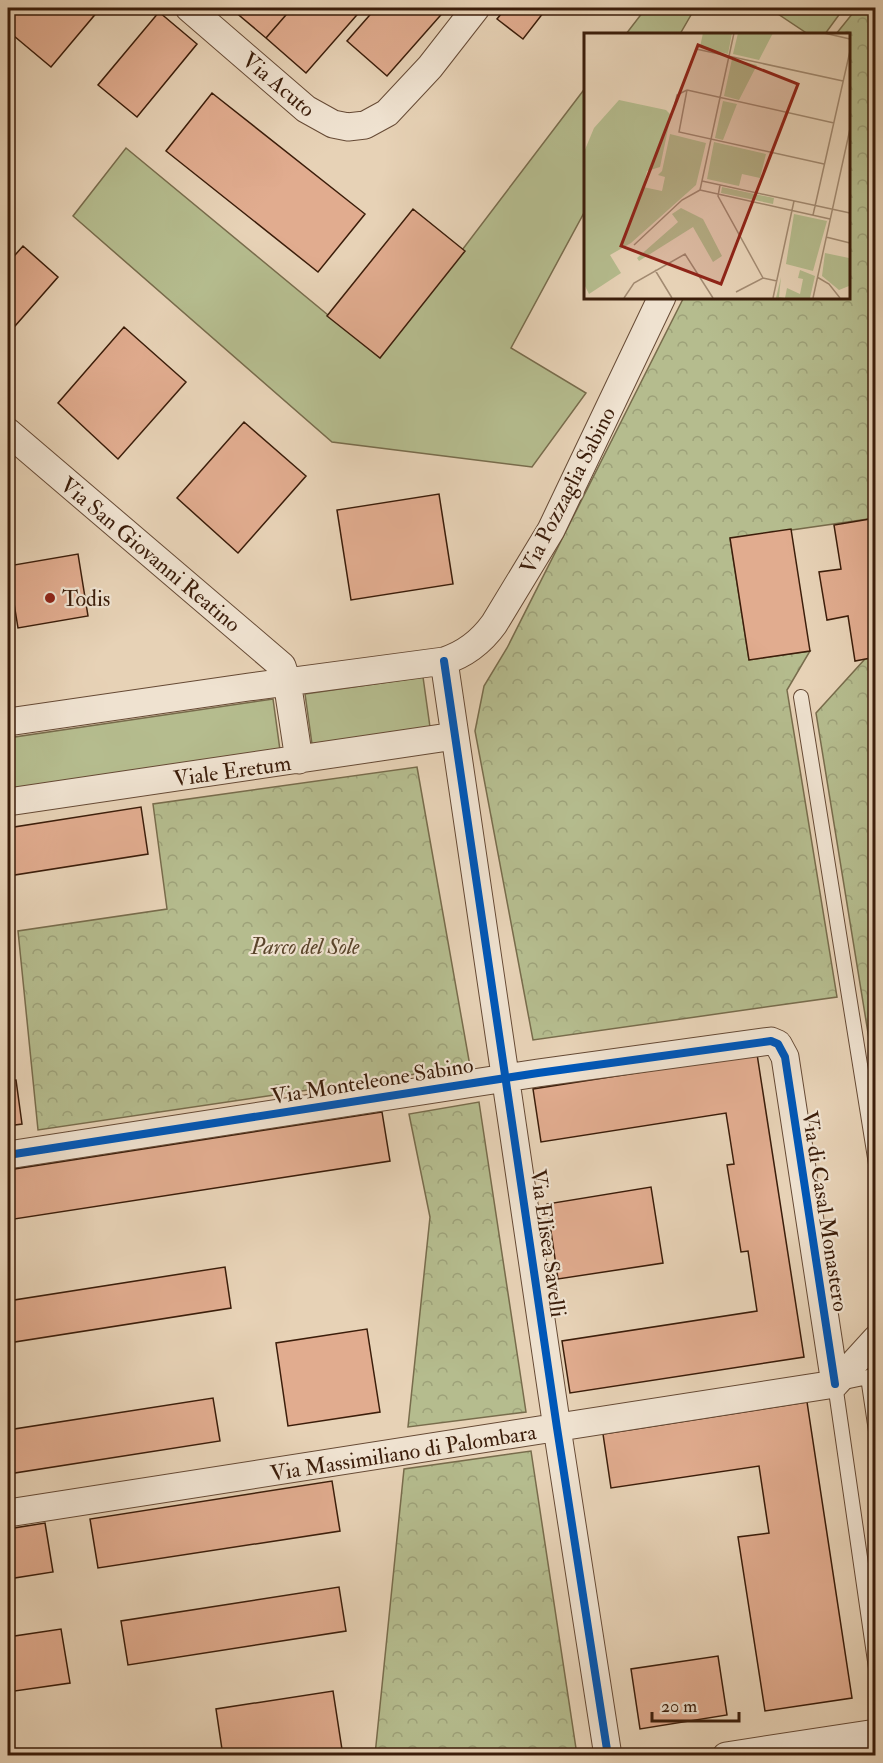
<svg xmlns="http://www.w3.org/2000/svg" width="883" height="1763" font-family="'IM FELL Double Pica',serif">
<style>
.green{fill:#b5bc8e;stroke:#786c4c;stroke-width:1.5}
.park{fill:url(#park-crowns);stroke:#786c4c;stroke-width:1.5}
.building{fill:#e1ac8f;stroke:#3b1d0a;stroke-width:1.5}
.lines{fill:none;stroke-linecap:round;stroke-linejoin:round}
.service-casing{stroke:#664a35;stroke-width:16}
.minor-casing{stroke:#664a35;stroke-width:29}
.service{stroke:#efe2d0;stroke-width:14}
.minor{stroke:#efe2d0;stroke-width:27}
.cycleway-casing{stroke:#efe2d0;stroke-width:11}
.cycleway{stroke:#0057b8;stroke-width:8}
.poi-dot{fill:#8f2418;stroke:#efe2d0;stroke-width:2}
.labels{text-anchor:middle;stroke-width:4.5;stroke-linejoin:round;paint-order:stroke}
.street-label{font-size:22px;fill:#3b1d0a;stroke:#efe2d0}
.poi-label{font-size:22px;fill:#3b1d0a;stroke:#efe2d0;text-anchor:start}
.park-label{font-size:22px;font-style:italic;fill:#5a452b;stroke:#efe2d0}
.inset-road{fill:none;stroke:#a28a71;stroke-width:1.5}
.view{fill:#8f2418;fill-opacity:0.15;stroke:#8f2418;stroke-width:3}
.inset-edge{fill:none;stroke:#3b1d0a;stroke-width:3}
</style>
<defs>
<pattern id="park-crowns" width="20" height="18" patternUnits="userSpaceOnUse" patternTransform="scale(1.5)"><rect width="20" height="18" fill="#b5bc8e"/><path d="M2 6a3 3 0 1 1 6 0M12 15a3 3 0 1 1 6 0" fill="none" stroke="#9da179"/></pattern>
</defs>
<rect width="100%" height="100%" fill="#e7d2b6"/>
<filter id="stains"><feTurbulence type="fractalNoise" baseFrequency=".00333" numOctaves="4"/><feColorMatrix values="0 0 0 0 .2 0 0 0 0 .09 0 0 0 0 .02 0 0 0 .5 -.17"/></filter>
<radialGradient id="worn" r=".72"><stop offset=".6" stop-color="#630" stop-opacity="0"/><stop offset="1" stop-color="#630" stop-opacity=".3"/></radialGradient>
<path class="green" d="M 646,8 L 695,8 L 680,34 L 626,34 Z
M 769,8 L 844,8 L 825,34 L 808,34 Z
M 586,87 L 586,209 L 511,348 L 586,393 L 532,467 L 332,442 L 73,216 L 126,148 L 380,358 Z
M 423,677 L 430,727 L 312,744 L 305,694 Z
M 273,699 L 280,750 L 8,790 L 8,738 Z"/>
<path class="park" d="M 857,8 L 875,8 L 875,518 L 730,539 L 749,660 L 810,651 L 787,690 L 837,997 L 533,1040 L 475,731 L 484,686 L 507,648 L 684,297 L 848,297 L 848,34 L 836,34 Z
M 875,657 L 875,1076 L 816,713 L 865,659 Z
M 417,767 L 470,1066 L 38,1130 L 18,931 L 167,909 L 153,804 Z
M 479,1102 L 526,1412 L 408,1427 L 430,1217 L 409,1114 Z
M 531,1451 L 577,1755 L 375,1755 L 404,1469 Z"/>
<path class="building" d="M 8,8 L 94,8 L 98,11 L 51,67 L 8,31 Z
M 237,8 L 292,8 L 266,38 L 234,11 Z
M 292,8 L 363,8 L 306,73 L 266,38 Z
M 376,8 L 447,8 L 387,76 L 347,41 Z
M 506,8 L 547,8 L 523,39 L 497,19 Z
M 159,12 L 197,44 L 137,117 L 98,85 Z
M 212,93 L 365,214 L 318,272 L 166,151 Z
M 413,209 L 465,251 L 380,358 L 327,316 Z
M 23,246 L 58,277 L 8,334 L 8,263 Z
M 124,327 L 186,382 L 118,459 L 58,403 Z
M 244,422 L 306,476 L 238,553 L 177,498 Z
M 439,494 L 453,584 L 351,600 L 337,510 Z
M 876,518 L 876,657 L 855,661 L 848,616 L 827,620 L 819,572 L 841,569 L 834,525 Z
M 791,529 L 810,651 L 749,660 L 730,538 Z
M 78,554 L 88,616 L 18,628 L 8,566 Z
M 141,807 L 148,854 L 8,876 L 8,828 Z
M 757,1054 L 804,1357 L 570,1393 L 562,1341 L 757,1311 L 748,1251 L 741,1252 L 727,1165 L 734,1164 L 726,1113 L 541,1142 L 533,1089 Z
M 16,1080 L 22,1124 L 8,1126 L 8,1081 Z
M 382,1112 L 390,1161 L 8,1220 L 8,1170 Z
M 651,1187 L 663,1263 L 558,1279 L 547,1204 Z
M 225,1267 L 231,1308 L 8,1343 L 8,1301 Z
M 367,1329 L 380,1412 L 288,1426 L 276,1343 Z
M 213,1398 L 220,1441 L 8,1474 L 8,1430 Z
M 807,1402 L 852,1698 L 765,1711 L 738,1537 L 769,1533 L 759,1466 L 611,1488 L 603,1434 Z
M 332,1481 L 340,1531 L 98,1568 L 90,1519 Z
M 45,1523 L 53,1572 L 8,1579 L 8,1529 Z
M 339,1587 L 346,1631 L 128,1665 L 121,1621 Z
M 61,1629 L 70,1683 L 8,1692 L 8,1637 Z
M 718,1656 L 727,1715 L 640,1729 L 631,1669 Z
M 333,1691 L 343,1756 L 223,1756 L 216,1709 Z"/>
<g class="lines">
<g class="service-casing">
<path id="service" d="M 801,697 L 876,1164
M 876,1431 L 868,1377 L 835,1384 L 876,1668"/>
</g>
<g class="minor-casing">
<path id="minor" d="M 189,8 L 306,109 L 333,124 L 348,127 L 365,125 L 387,113 L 430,67 L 476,8
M 8,432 L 282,666 L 287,681 L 299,760
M 444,661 L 557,1428 L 608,1756
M 8,722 L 249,687 L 444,661 C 466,654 481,642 494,624 L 551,530 L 662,297
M 8,802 L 455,736
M 8,1155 L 538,1073 L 771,1041 L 778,1044 L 785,1057 L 835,1384
M 835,1384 L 876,1339
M 8,1513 L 835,1384
M 726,1756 L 876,1733"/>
</g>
<use href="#service" class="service"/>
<use href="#minor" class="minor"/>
<g class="cycleway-casing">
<path id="cycleway" d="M 444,661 L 557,1428 L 608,1756
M 8,1155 L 538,1073 L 771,1041 L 778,1044 L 785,1057 L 835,1384"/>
</g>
<use href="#cycleway" class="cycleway"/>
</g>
<circle class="poi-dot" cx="50" cy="598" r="6"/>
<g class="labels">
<g class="street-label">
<text transform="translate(279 84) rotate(40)" y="8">Via Acuto</text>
<text transform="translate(567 490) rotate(-63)" y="8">Via Pozzaglia Sabino</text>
<text transform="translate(151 554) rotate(40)" y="8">Via San Giovanni Reatino</text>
<text transform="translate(232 770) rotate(-8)" y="8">Viale Eretum</text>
<text transform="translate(372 1080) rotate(-9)" y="8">Via Monteleone Sabino</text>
<text transform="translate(826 1211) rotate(81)" y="8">Via di Casal Monastero</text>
<text transform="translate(549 1243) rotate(82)" y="8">Via Elisea Savelli</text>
<text transform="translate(403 1452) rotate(-9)" y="8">Via Massimiliano di Palombara</text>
</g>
<g class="poi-label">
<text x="62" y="606">Todis</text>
</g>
<g class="park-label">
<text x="305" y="954">Parco del Sole</text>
</g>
</g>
<g transform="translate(584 33)">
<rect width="266" height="266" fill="#e7d2b6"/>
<path d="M 119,0 L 148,0 L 144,21 L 116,14 ZM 138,154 L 190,165 L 189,171 L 137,160 ZM 97,175 L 119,186 L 138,223 L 129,229 L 109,194 L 55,228 L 53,225 L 94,189 L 88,181 Z" fill="#b5bc8e"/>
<path d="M 154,0 L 189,0 L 175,27 L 149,21 ZM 148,26 L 173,32 L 155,67 L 140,63 ZM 35,67 L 82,77 L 87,82 L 76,134 L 63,138 L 59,154 L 78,158 L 81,144 L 74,142 L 78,138 L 86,101 L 122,110 L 112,152 L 47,210 L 26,222 L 37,240 L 5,261 L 0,251 L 0,119 L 10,95 ZM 139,68 L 153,71 L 139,107 L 131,105 ZM 130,109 L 182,121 L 176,145 L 158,141 L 155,153 L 123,146 ZM 210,181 L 243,188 L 229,238 L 202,231 ZM 241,220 L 265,225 L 265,253 L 255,257 L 238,243 ZM 216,237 L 231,243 L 226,265 L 192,265 L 197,244 L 195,264 L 201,265 L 203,255 L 216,261 L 219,246 L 214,245 Z" fill="#b5bc8e"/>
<path class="inset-road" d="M 240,0 L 266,6M 112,16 L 259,48M 103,57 L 95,99 L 240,131M 103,57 L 250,90M 90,75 L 93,62 L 103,57M 118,148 L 266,180M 136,152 L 134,163 L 179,245M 116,157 L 150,0M 116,157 L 246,186M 229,182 L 266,18M 242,204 L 266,210M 50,212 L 98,167 L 116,157M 71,237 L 88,265M 233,244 L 245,251 L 256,265M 152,259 L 179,245 L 193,248M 40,265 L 50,250 L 101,221 L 129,265M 189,265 L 210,168M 229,265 L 266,96"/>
<path class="view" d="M 114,12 L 214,51 L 137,251 L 37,213 Z"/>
<rect width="266" height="266" class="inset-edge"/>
</g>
<rect width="883" height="1763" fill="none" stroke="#e7d2b6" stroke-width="30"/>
<rect x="9" y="9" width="865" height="1745" fill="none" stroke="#3b1d0a" stroke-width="3"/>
<rect x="15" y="15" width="853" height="1733" fill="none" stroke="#3b1d0a" stroke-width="1.5"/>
<path d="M652 1712v9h87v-9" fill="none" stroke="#3b1d0a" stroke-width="3"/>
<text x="661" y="1712" font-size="18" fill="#3b1d0a" stroke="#efe2d0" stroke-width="4.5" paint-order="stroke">20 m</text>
<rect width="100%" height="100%" filter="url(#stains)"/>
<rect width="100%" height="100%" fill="url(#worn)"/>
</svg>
